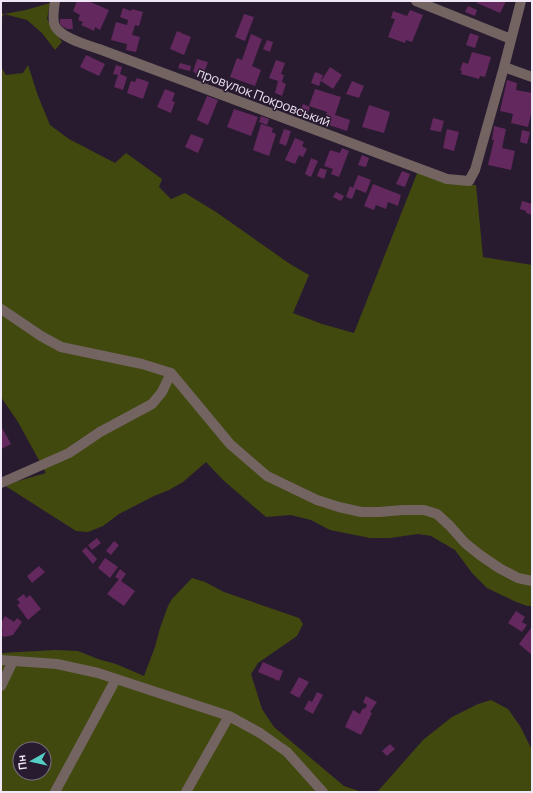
<svg xmlns="http://www.w3.org/2000/svg" width="533" height="793" font-family="Manrope,sans-serif">
<style>
.green{fill:#41490f;fill-rule:evenodd}
.building{fill:#63285d}
.lines{fill:none;stroke-linecap:round;stroke-linejoin:round}
.minor{stroke:#736462;stroke-width:10}
.labels{text-anchor:middle;stroke-width:3;stroke-linejoin:round;paint-order:stroke}
.street-label{font-size:13px;fill:#f0e7f6;stroke:#281b30}
</style>
<rect width="100%" height="100%" fill="#281b30"/>
<path class="green" d="M 50,3 L 47,19 L 62,42 L 55,50 L 42,33 L 27,20 L 4,14 L 1,19 L 1,13 L 4,14 L 26,10 Z
M 28,65 L 38,96 L 50,125 L 69,139 L 115,163 L 126,153 L 162,179 L 159,187 L 171,199 L 185,193 L 216,212 L 290,264 L 309,275 L 293,313 L 322,324 L 354,333 L 418,171 L 448,184 L 476,185 L 483,257 L 532,265 L 532,606 L 527,606 L 514,601 L 487,588 L 472,573 L 455,550 L 431,536 L 418,534 L 390,538 L 370,538 L 330,530 L 311,520 L 291,515 L 266,517 L 223,480 L 206,462 L 183,482 L 169,490 L 154,496 L 119,514 L 103,526 L 88,532 L 76,531 L 4,485 L 46,473 L 18,422 L 1,397 L 1,67 L 6,75 L 23,73 Z
M 192,578 L 205,582 L 224,592 L 299,618 L 303,624 L 297,636 L 258,663 L 251,674 L 262,709 L 274,727 L 344,786 L 362,792 L 1,792 L 1,653 L 56,650 L 78,651 L 98,659 L 116,664 L 144,676 L 155,647 L 160,628 L 168,606 L 172,599 ZM 20,749 L 44,749 L 44,773 L 20,773 Z
M 491,700 L 508,709 L 520,726 L 532,750 L 532,792 L 374,792 L 379,790 L 423,740 L 452,717 L 478,704 Z"/>
<path class="building" d="M 77,1 L 86,2 L 88,1 L 109,10 L 100,30 L 95,27 L 94,31 L 81,25 L 83,22 L 78,20 L 80,15 L 73,11 Z
M 477,1 L 506,1 L 500,13 L 477,3 Z
M 468,6 L 477,10 L 475,16 L 465,12 Z
M 123,8 L 131,11 L 132,9 L 143,12 L 139,26 L 135,25 L 132,35 L 140,37 L 136,52 L 126,50 L 127,44 L 111,40 L 116,22 L 127,25 L 128,20 L 120,17 Z
M 410,10 L 423,15 L 412,42 L 406,40 L 405,43 L 388,37 L 395,19 L 391,18 L 393,11 L 407,16 Z
M 244,14 L 254,17 L 245,41 L 235,37 Z
M 60,19 L 72,19 L 73,29 L 66,29 L 66,27 L 64,28 L 60,24 Z
M 177,31 L 191,37 L 184,55 L 170,49 Z
M 470,33 L 479,36 L 475,48 L 466,45 Z
M 251,34 L 262,39 L 252,66 L 261,70 L 255,86 L 230,77 L 237,58 L 242,60 Z
M 267,40 L 273,42 L 270,52 L 263,49 Z
M 472,52 L 491,57 L 485,77 L 480,76 L 479,79 L 461,74 L 462,71 L 460,70 L 463,62 L 468,64 Z
M 86,55 L 105,64 L 99,76 L 80,67 Z
M 197,59 L 208,62 L 203,76 L 193,72 Z
M 276,60 L 285,63 L 281,74 L 284,75 L 282,82 L 286,84 L 282,96 L 275,93 L 278,81 L 269,78 Z
M 180,63 L 191,66 L 190,71 L 178,68 Z
M 116,65 L 122,67 L 120,74 L 127,77 L 123,90 L 114,87 L 118,75 L 113,74 Z
M 330,67 L 342,75 L 333,89 L 321,81 Z
M 315,72 L 323,75 L 319,86 L 311,83 Z
M 137,78 L 149,82 L 143,99 L 127,93 L 131,81 L 135,82 Z
M 507,80 L 517,83 L 516,90 L 532,93 L 532,110 L 528,127 L 511,123 L 513,114 L 500,111 Z
M 352,81 L 364,86 L 359,98 L 346,94 Z
M 165,89 L 175,93 L 172,101 L 175,102 L 171,113 L 157,107 Z
M 315,89 L 341,97 L 335,115 L 350,120 L 347,131 L 323,123 L 327,112 L 309,106 Z
M 207,96 L 218,100 L 208,125 L 197,120 Z
M 303,104 L 310,107 L 307,116 L 299,113 Z
M 369,105 L 390,112 L 384,133 L 362,127 Z
M 234,109 L 258,117 L 251,136 L 227,127 Z
M 261,116 L 269,119 L 267,125 L 259,122 Z
M 433,118 L 444,121 L 441,132 L 430,130 Z
M 261,124 L 273,128 L 272,132 L 276,134 L 269,156 L 253,150 Z
M 494,126 L 506,129 L 502,148 L 515,151 L 511,170 L 488,165 L 494,140 L 492,140 Z
M 284,129 L 291,131 L 286,146 L 279,143 Z
M 447,129 L 459,132 L 454,151 L 443,148 Z
M 522,130 L 530,132 L 527,144 L 520,142 Z
M 191,134 L 204,139 L 198,153 L 185,147 Z
M 295,138 L 304,142 L 302,146 L 307,149 L 303,157 L 299,155 L 295,164 L 285,160 Z
M 342,148 L 349,151 L 339,177 L 331,174 L 333,169 L 324,166 L 330,150 L 340,153 Z
M 362,155 L 369,158 L 366,167 L 358,165 Z
M 311,158 L 318,161 L 311,177 L 305,174 Z
M 320,168 L 327,170 L 324,179 L 317,176 Z
M 402,171 L 410,174 L 405,187 L 396,184 Z
M 358,175 L 371,180 L 366,193 L 356,189 L 352,199 L 346,197 L 350,186 L 353,188 Z
M 373,184 L 401,195 L 398,206 L 388,202 L 386,209 L 376,205 L 374,210 L 364,206 Z
M 336,192 L 344,196 L 341,201 L 333,197 Z
M 522,201 L 532,204 L 532,215 L 526,213 L 526,211 L 520,209 Z
M 1,426 L 11,444 L 1,449 Z
M 97,538 L 101,543 L 92,550 L 88,545 Z
M 114,541 L 119,545 L 111,555 L 106,551 Z
M 86,547 L 97,559 L 93,564 L 82,551 Z
M 105,558 L 118,567 L 110,578 L 98,568 Z
M 39,566 L 45,572 L 32,583 L 27,576 Z
M 120,569 L 126,574 L 121,581 L 135,591 L 124,606 L 107,594 L 119,579 L 115,577 Z
M 24,594 L 26,598 L 30,595 L 41,609 L 28,620 L 17,605 L 20,603 L 17,599 Z
M 516,611 L 525,617 L 522,622 L 527,625 L 522,632 L 508,623 Z
M 5,616 L 14,622 L 17,618 L 22,622 L 13,635 L 4,637 L 1,635 L 3,630 L 1,629 L 1,623 Z
M 531,628 L 532,629 L 532,655 L 519,644 Z
M 263,662 L 283,671 L 279,681 L 258,672 Z
M 299,677 L 309,682 L 299,698 L 290,693 Z
M 317,692 L 323,695 L 313,714 L 304,709 L 309,700 L 312,702 Z
M 366,696 L 377,702 L 370,712 L 372,713 L 361,735 L 345,727 L 353,710 L 360,714 L 363,708 L 365,709 L 367,705 L 363,702 Z
M 390,744 L 395,749 L 387,756 L 382,751 Z"/>
<g class="lines">
<path class="minor" d="M 55,1 C 54,8 52,20 55,26 C 61,38 87,45 99,49 L 447,179 L 469,181 L 475,170 L 504,67 L 521,1
M 416,1 L 511,39
M 504,67 L 532,77
M 1,309 L 41,336 L 61,347 L 142,364 L 171,373 L 230,444 L 267,476 L 317,500 L 339,507 L 361,512 L 379,512 L 403,510 L 424,510 L 437,514 L 450,526 L 465,543 L 480,555 L 499,568 L 518,578 L 532,581
M 1,483 L 69,453 L 100,432 L 152,404 L 162,392 L 171,373
M 1,660 L 57,664 L 98,673 L 229,716 L 260,733 L 287,752 L 323,792
M 1,686 L 13,661
M 55,792 L 116,679
M 186,792 L 229,716"/>
</g>
<g class="labels">
<g class="street-label">
<text transform="translate(264 97) rotate(21)" y="5">провулок Покровський</text>
</g>
</g>
<rect width="533" height="793" fill="none" stroke="#f0e7f6" stroke-width="4"/>
<g transform="translate(32 761) rotate(262)"><circle r="19" fill="#281b30" stroke="#786d7f"/>
<path d="M0-3L7 15L0 10L-7 15Z" fill="#55cec5"/>
<text y="-6" font-size="11" font-weight="bold" text-anchor="middle" fill="#f0e7f6">Пн</text>
</g>
</svg>
